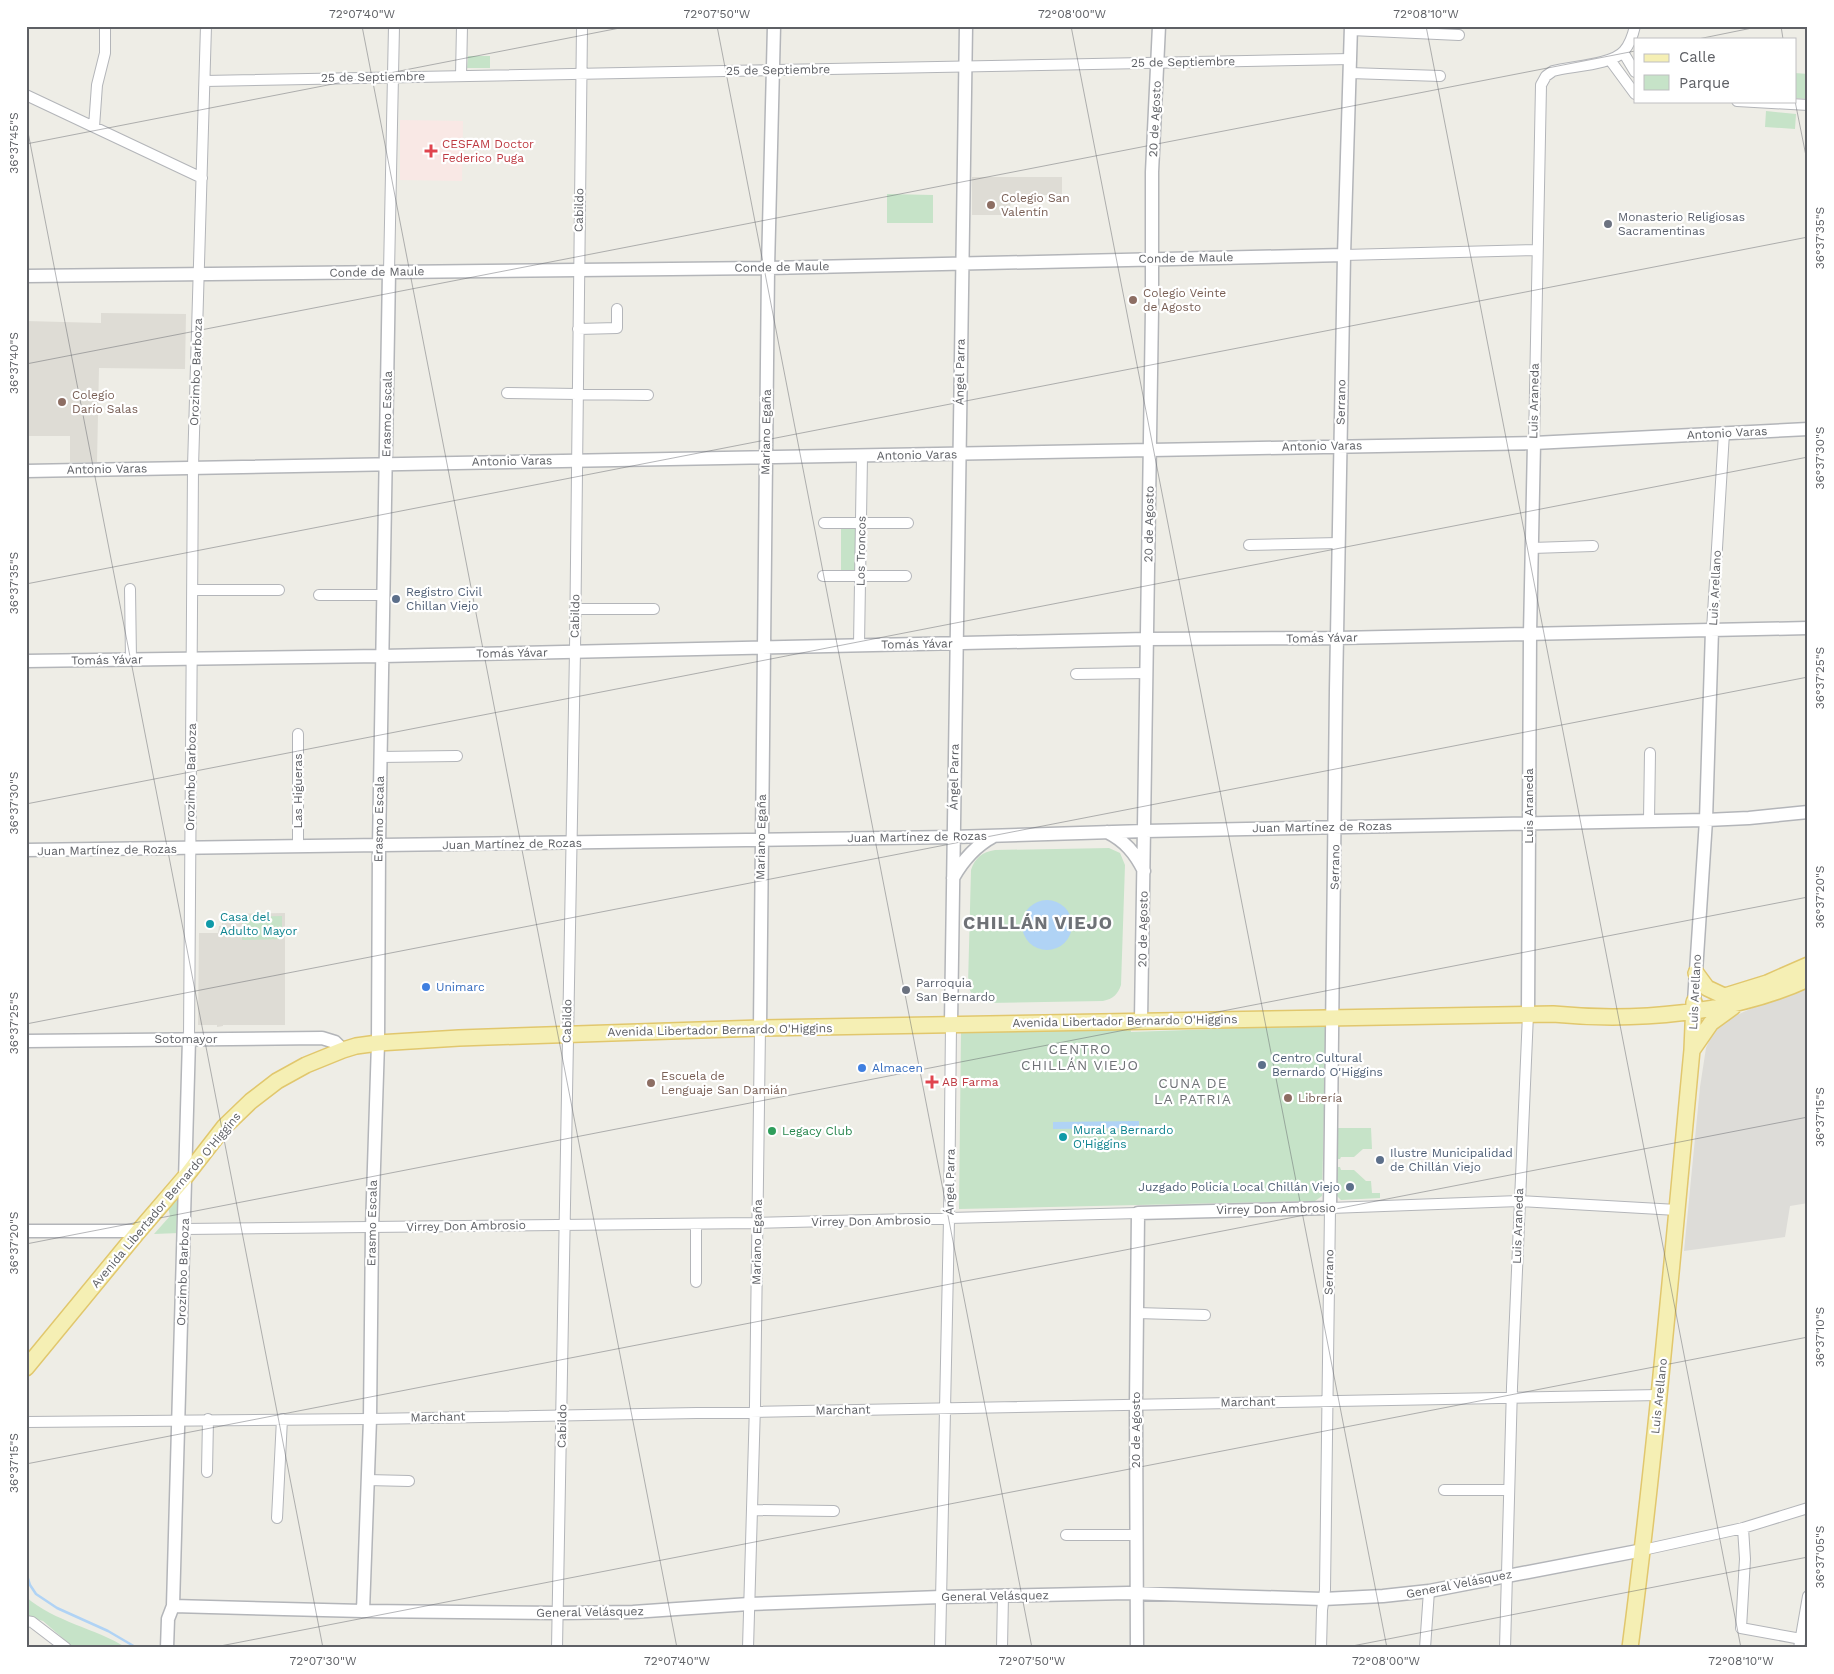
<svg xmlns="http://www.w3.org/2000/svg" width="1834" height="1674" font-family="'Work Sans',sans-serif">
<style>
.industrial{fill:#dddcd8}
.education{fill:#dedcd5}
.medical{fill:#f9e8e5}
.green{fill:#c6e3c8}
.water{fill:#b0d3f5}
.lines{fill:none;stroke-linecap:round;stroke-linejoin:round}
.stream{stroke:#b0d3f5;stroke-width:2.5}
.minor-casing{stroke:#b3b5b9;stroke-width:12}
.tertiary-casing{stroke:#b3b5b9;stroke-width:15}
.primary-casing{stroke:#e1c76d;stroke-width:18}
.minor{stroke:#fff;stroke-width:10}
.tertiary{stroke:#fff;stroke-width:12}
.primary{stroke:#f5efb4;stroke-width:15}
.ticks{fill:none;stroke:#5e6065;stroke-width:1;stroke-opacity:0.45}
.health-dot{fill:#e0444e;stroke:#fff;stroke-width:2}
.education-dot{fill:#8d6e63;stroke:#fff;stroke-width:2}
.worship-dot{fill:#6b7280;stroke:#fff;stroke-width:2}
.service-dot{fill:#5c6f8a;stroke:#fff;stroke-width:2}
.culture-dot{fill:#0f9aa8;stroke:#fff;stroke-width:2}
.shop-dot{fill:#3f7fe0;stroke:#fff;stroke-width:2}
.leisure-dot{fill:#2e9e5b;stroke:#fff;stroke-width:2}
.labels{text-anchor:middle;stroke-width:4.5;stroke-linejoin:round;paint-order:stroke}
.street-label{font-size:12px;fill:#5e6065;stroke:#fff}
.health-label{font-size:12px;fill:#be3a42;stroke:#fff;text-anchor:start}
.education-label{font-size:12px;fill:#785e54;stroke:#fff;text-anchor:start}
.worship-label{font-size:12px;fill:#5b616d;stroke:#fff;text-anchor:start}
.service-label{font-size:12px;fill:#4e5e75;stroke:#fff;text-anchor:start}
.culture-label{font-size:12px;fill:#0d838f;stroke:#fff;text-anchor:start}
.shop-label{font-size:12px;fill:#366cbe;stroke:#fff;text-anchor:start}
.leisure-label{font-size:12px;fill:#27864d;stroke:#fff;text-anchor:start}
.neighbourhood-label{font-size:14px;letter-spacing:1px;fill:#6f7277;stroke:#fff}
.district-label{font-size:18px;font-weight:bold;letter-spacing:1px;fill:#6f7277;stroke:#fff}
.neatline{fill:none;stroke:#5e6065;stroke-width:2}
.ticks-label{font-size:12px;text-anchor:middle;fill:#5e6065}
</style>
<rect width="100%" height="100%" fill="#eeede6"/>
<path class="industrial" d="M 1808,983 L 1808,1203 L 1790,1206 L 1785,1237 L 1684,1251 L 1700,1087 L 1706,1048 L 1717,1024 Z"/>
<path class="education" d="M 972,177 L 1062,177 L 1062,195 L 1011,195 L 1010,215 L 972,215 Z
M 101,313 L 186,314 L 185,369 L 99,368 L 97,462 L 70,462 L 70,436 L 26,436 L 26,321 L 101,323 Z
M 285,913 L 285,1025 L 223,1025 L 223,1026 L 217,1027 L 217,1025 L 198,1025 L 199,933 L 218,933 L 219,926 L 222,926 L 222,914 Z"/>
<path class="medical" d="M 400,120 L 463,121 L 462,181 L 400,180 Z"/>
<path class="green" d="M 468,56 L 490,56 L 490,68 L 467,68 Z
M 1795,73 L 1808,74 L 1808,99 L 1795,98 Z
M 1766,111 L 1796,114 L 1795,129 L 1765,127 Z
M 887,194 L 933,195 L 933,223 L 887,223 Z
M 841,526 L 856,526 L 856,572 L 841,572 Z
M 1109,848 L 1120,853 L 1125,865 L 1121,985 C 1118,994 1113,999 1103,1001 L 986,1003 L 973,998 L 968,985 L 971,870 C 975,858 982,852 995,850 Z
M 282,916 L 282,939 L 242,940 L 242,917 Z
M 1326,1025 L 1322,1196 L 1315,1201 L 959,1209 L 961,1030 L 1130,1026 L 1131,1032 Z
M 1336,1128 L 1371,1128 L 1372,1149 L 1363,1149 L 1354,1157 L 1341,1157 L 1340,1159 L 1335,1159 Z
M 1335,1167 L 1340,1167 L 1341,1170 L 1354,1170 L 1366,1181 L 1371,1181 L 1372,1193 L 1380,1193 L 1380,1198 L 1341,1200 L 1334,1193 Z
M 179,1194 L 179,1233 L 154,1234 L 170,1216 L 168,1207 Z
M 26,1597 C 55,1622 95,1628 127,1648 L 74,1648 L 43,1621 L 26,1616 Z"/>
<path class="water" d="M1022 925a25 25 0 1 1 50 0a25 25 0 1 1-50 0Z
M 1139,1121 L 1139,1128 L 1053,1129 L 1053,1122 Z"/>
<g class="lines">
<path class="stream" d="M 26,1572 L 30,1585 L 36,1594 L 57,1608 L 108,1631 L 137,1648"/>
<g class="minor-casing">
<path id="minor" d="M 1351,30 L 1459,35
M 1623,52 L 1635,72
M 1610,60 L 1635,94
M 1350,73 L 1440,76
M 461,76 L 462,26
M 205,81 L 1351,59
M 26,95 L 202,178
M 1737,101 L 1808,105
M 94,127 L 97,85 L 105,53 L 105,26
M 1344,255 L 1537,250
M 389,272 L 394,26
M 578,329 L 617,328 L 617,309
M 507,393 L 648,395
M 1534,443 L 1541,85 L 1546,76 L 1553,71 C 1571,66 1612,65 1624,51 C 1630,44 1633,35 1635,26
M 824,523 L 908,523
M 1249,545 L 1339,543
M 1532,548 L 1593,546
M 823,576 L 906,576
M 130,589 L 131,660
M 193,590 L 279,590
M 319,595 L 383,595
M 575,609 L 654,609
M 1712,630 L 1724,433
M 859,645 L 862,456
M 1076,674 L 1147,673
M 380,757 L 457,756
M 1649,820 L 1650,753
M 298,847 L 298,734
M 189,1039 L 193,467 L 206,26
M 184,1229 L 757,1223 L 1138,1213
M 696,1282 L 696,1224
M 1137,1313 L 1205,1315
M 26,1422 L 370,1419 L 1659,1395
M 207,1472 L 208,1419
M 367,1480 L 409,1481
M 1444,1490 L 1509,1490
M 752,1510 L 834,1511
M 277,1518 L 282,1419
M 1743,1528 L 1745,1559 L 1741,1628 L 1801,1639
M 1066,1535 L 1137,1535
M 1643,1550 L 1743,1528 L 1808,1508
M 26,1621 L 32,1622 L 66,1648
M 557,1648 L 575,651 L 582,26
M 748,1648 L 755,1405 L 760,1028
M 940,1648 L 949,1219 L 951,1024
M 1002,1648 L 1003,1595
M 1321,1648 L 1322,1610 L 1325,1590 L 1330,1208 L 1519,1201 L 1677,1210
M 1425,1648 L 1429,1591
M 1505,1648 L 1512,1387 L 1528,1014
M 1799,1648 L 1808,1596"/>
</g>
<g class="tertiary-casing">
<path id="tertiary" d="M 26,276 L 768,268 L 1344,255
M 26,471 L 1534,443 L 1808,429
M 26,661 L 382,656 L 1147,639 L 1337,638 L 1808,628
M 1107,832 C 1125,841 1135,853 1144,871
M 26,850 L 953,837 L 1145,831 L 1706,820 L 1749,818 L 1808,812
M 953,878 C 963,860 975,846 994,836
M 1694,1002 L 1706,820 L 1712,630
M 1528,1014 L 1530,634 L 1534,443
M 1141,1021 L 1152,309 L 1152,172 L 1159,26
M 951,1024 L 966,26
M 760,1028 L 768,268 L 774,26
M 26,1041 L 322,1038 L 335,1042 L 343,1050
M 26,1231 L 139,1231
M 173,1606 L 363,1611 L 558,1613 L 633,1612 L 749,1604 L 941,1597 L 1128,1593 L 1323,1599 L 1383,1596 L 1429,1591 L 1643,1550
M 363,1611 L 370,1419 L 372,1228 L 378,1043 L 379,846 L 389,272
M 167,1648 L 168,1619 L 173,1606 L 189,1039
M 1137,1648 L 1136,1405 L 1138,1213 L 1330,1208 L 1336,690 L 1344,255 L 1351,26"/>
</g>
<g class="primary-casing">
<path id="primary" d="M 1696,973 L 1707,988 L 1724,996
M 1725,996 L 1767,983 L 1808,965
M 1693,1049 L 1711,1023 L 1733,1007
M 26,1368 L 137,1233 L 186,1176 L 224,1127 L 251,1101 L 277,1081 L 306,1065 L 343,1050 L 356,1046 L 378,1043 L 459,1038 L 760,1028 L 1553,1014 C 1636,1022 1732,1014 1808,979
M 1630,1648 C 1656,1449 1673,1250 1692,1050 L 1694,1002"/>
</g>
<use href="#minor" class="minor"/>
<use href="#tertiary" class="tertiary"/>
<use href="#primary" class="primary"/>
</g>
<path class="ticks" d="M 362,26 L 677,1648M 717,26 L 1032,1648M 1071,26 L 1387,1648M 1426,26 L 1741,1648M 1781,26 L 1783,39M 1698,39 L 1762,26M 1795,101 L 1808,166M 26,122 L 323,1648M 26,144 L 630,26M 26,364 L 1635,51M 26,584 L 1808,237M 26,804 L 1808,457M 26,1024 L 1808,677M 26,1244 L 1808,897M 26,1464 L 1808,1117M 210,1648 L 1808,1337M 1342,1648 L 1808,1557"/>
<g class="health-dot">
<path d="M428.5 143.5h5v5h5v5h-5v5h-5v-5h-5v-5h5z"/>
<path d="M929.5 1074.5h5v5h5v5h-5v5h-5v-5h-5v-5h5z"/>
</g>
<g class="education-dot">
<circle cx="991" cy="205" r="5"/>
<circle cx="1133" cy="300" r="5"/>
<circle cx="62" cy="402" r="5"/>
<circle cx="651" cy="1083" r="5"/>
<circle cx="1288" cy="1098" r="5"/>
</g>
<g class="worship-dot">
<circle cx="1608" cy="224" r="5"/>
<circle cx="906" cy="990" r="5"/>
</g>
<g class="service-dot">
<circle cx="396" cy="599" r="5"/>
<circle cx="1262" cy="1065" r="5"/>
<circle cx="1380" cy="1160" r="5"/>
<circle cx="1350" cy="1187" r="5"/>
</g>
<g class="culture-dot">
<circle cx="210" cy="924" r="5"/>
<circle cx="1063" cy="1137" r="5"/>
</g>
<g class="shop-dot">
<circle cx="426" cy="987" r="5"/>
<circle cx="862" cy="1068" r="5"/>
</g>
<circle class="leisure-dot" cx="772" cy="1131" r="5"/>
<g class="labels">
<g class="street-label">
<text transform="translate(1183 62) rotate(-1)" y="4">25 de Septiembre</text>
<text transform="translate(778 70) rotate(-1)" y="4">25 de Septiembre</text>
<text transform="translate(373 77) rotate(-1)" y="4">25 de Septiembre</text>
<text transform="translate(1155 119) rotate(-87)" y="4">20 de Agosto</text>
<text transform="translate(579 210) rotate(-89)" y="4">Cabildo</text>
<text transform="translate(1186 258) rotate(-1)" y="4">Conde de Maule</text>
<text transform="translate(782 267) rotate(-1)" y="4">Conde de Maule</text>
<text transform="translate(377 272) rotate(-1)" y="4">Conde de Maule</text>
<text transform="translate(196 372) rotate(-88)" y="4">Orozimbo Barboza</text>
<text transform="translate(960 372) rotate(-89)" y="4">Ángel Parra</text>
<text transform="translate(1534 401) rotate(-89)" y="4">Luis Araneda</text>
<text transform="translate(1341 402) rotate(-89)" y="4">Serrano</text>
<text transform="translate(387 414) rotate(-89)" y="4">Erasmo Escala</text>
<text transform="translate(766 432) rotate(-89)" y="4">Mariano Egaña</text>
<text transform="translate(1727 433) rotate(-3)" y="4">Antonio Varas</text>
<text transform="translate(1322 446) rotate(-1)" y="4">Antonio Varas</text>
<text transform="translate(917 455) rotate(-1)" y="4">Antonio Varas</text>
<text transform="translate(512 461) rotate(-1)" y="4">Antonio Varas</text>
<text transform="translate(107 469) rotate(-1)" y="4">Antonio Varas</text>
<text transform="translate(1149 524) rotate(-89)" y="4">20 de Agosto</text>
<text transform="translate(861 551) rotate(-89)" y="4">Los Troncos</text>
<text transform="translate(1715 588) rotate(-87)" y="4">Luis Arellano</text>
<text transform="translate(575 616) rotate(-89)" y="4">Cabildo</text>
<text transform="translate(1322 638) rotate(-1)" y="4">Tomás Yávar</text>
<text transform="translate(917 644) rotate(-1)" y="4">Tomás Yávar</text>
<text transform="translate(512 653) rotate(-1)" y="4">Tomás Yávar</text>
<text transform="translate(107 660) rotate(-1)" y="4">Tomás Yávar</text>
<text transform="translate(191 777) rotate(-89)" y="4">Orozimbo Barboza</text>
<text transform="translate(954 777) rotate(-89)" y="4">Ángel Parra</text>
<text transform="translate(298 791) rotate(-90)" y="4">Las Higueras</text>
<text transform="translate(1529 806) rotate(-90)" y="4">Luis Araneda</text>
<text transform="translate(379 819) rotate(-89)" y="4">Erasmo Escala</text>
<text transform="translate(1322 827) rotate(-1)" y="4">Juan Martínez de Rozas</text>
<text transform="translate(761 837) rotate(-89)" y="4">Mariano Egaña</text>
<text transform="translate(917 837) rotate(-1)" y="4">Juan Martínez de Rozas</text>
<text transform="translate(512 844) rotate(-1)" y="4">Juan Martínez de Rozas</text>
<text transform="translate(107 850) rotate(-1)" y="4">Juan Martínez de Rozas</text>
<text transform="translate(1335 867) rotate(-89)" y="4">Serrano</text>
<text transform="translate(1143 929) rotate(-89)" y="4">20 de Agosto</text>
<text transform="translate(1695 992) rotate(-87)" y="4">Luis Arellano</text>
<text transform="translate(567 1021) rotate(-89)" y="4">Cabildo</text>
<text transform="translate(1125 1021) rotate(-1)" y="4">Avenida Libertador Bernardo O'Higgins</text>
<text transform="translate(720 1030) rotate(-1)" y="4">Avenida Libertador Bernardo O'Higgins</text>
<text x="186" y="1043">Sotomayor</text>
<text transform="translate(950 1182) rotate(-89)" y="4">Ángel Parra</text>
<text transform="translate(166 1200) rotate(-50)" y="4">Avenida Libertador Bernardo O'Higgins</text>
<text transform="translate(1276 1209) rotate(-1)" y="4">Virrey Don Ambrosio</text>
<text transform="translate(871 1221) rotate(-1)" y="4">Virrey Don Ambrosio</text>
<text transform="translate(372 1223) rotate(-89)" y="4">Erasmo Escala</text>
<text transform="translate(466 1226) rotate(-1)" y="4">Virrey Don Ambrosio</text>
<text transform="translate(1518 1226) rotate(-88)" y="4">Luis Araneda</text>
<text transform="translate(757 1242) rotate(-89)" y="4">Mariano Egaña</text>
<text transform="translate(183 1272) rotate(-88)" y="4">Orozimbo Barboza</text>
<text transform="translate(1329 1272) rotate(-89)" y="4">Serrano</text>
<text transform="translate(1659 1396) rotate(-84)" y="4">Luis Arellano</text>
<text transform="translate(1248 1402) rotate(-1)" y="4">Marchant</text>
<text transform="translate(843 1410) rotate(-1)" y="4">Marchant</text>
<text transform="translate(438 1417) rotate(-1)" y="4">Marchant</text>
<text transform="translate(562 1426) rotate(-89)" y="4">Cabildo</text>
<text transform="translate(1136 1430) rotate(-90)" y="4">20 de Agosto</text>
<text transform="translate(1459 1584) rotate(-11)" y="4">General Velásquez</text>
<text transform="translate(995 1596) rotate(-1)" y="4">General Velásquez</text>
<text transform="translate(590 1612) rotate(-1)" y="4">General Velásquez</text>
</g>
<g class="health-label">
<text x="442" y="148">CESFAM Doctor<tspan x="442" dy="14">Federico Puga</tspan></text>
<text x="942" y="1086">AB Farma</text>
</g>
<g class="education-label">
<text x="1001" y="202">Colegio San<tspan x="1001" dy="14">Valentín</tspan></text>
<text x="1143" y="297">Colegio Veinte<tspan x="1143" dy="14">de Agosto</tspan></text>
<text x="72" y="399">Colegio<tspan x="72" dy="14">Darío Salas</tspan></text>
<text x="661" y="1080">Escuela de<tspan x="661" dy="14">Lenguaje San Damián</tspan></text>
<text x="1298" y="1102">Librería</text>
</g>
<g class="worship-label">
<text x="1618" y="221">Monasterio Religiosas<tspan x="1618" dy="14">Sacramentinas</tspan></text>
<text x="916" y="987">Parroquia<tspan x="916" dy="14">San Bernardo</tspan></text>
</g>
<g class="service-label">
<text x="406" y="596">Registro Civil<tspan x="406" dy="14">Chillan Viejo</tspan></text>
<text x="1272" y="1062">Centro Cultural<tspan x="1272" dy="14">Bernardo O'Higgins</tspan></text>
<text x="1390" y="1157">Ilustre Municipalidad<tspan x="1390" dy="14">de Chillán Viejo</tspan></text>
<text x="1340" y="1191" text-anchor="end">Juzgado Policía Local Chillán Viejo</text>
</g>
<g class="culture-label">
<text x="220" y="921">Casa del<tspan x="220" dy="14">Adulto Mayor</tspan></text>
<text x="1073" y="1134">Mural a Bernardo<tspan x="1073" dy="14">O'Higgins</tspan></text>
</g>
<g class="shop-label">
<text x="436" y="991">Unimarc</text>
<text x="872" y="1072">Almacen</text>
</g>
<g class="leisure-label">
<text x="782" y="1135">Legacy Club</text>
</g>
<g class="neighbourhood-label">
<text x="1080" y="1054">CENTRO<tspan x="1080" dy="16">CHILLÁN VIEJO</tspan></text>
<text x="1193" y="1088">CUNA DE<tspan x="1193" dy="16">LA PATRIA</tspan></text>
</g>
<g class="district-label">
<text x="1038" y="929">CHILLÁN VIEJO</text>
</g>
</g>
<rect width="1834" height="1674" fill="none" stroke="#ffffff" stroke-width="55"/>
<rect x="1634" y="38" width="162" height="65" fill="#ffffff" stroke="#bfbfc1"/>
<rect x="1644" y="54" width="25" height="8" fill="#f5efb4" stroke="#bfbfc1"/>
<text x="1679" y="62" font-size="15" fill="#5e6065">Calle</text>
<rect x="1644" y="75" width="25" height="15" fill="#c6e3c8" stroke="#bfbfc1"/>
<text x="1679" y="88" font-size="15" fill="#5e6065">Parque</text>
<rect x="28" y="28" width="1778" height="1618" class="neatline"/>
<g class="ticks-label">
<text x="362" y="18">72°07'40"W</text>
<text x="717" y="18">72°07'50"W</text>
<text x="1072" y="18">72°08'00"W</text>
<text x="1426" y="18">72°08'10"W</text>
<text transform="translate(14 143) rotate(-90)" y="4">36°37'45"S</text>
<text transform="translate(1820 238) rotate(-90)" y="4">36°37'35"S</text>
<text transform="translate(14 363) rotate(-90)" y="4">36°37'40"S</text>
<text transform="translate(1820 458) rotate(-90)" y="4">36°37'30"S</text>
<text transform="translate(14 583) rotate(-90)" y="4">36°37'35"S</text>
<text transform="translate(1820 678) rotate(-90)" y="4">36°37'25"S</text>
<text transform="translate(14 803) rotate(-90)" y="4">36°37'30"S</text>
<text transform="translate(1820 897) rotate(-90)" y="4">36°37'20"S</text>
<text transform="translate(14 1023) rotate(-90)" y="4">36°37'25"S</text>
<text transform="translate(1820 1117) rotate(-90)" y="4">36°37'15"S</text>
<text transform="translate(14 1243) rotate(-90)" y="4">36°37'20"S</text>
<text transform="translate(1820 1337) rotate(-90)" y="4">36°37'10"S</text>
<text transform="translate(14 1463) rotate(-90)" y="4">36°37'15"S</text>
<text transform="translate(1820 1557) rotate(-90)" y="4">36°37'05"S</text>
<text x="323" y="1665">72°07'30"W</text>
<text x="677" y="1665">72°07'40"W</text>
<text x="1032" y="1665">72°07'50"W</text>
<text x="1386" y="1665">72°08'00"W</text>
<text x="1741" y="1665">72°08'10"W</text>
</g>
</svg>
